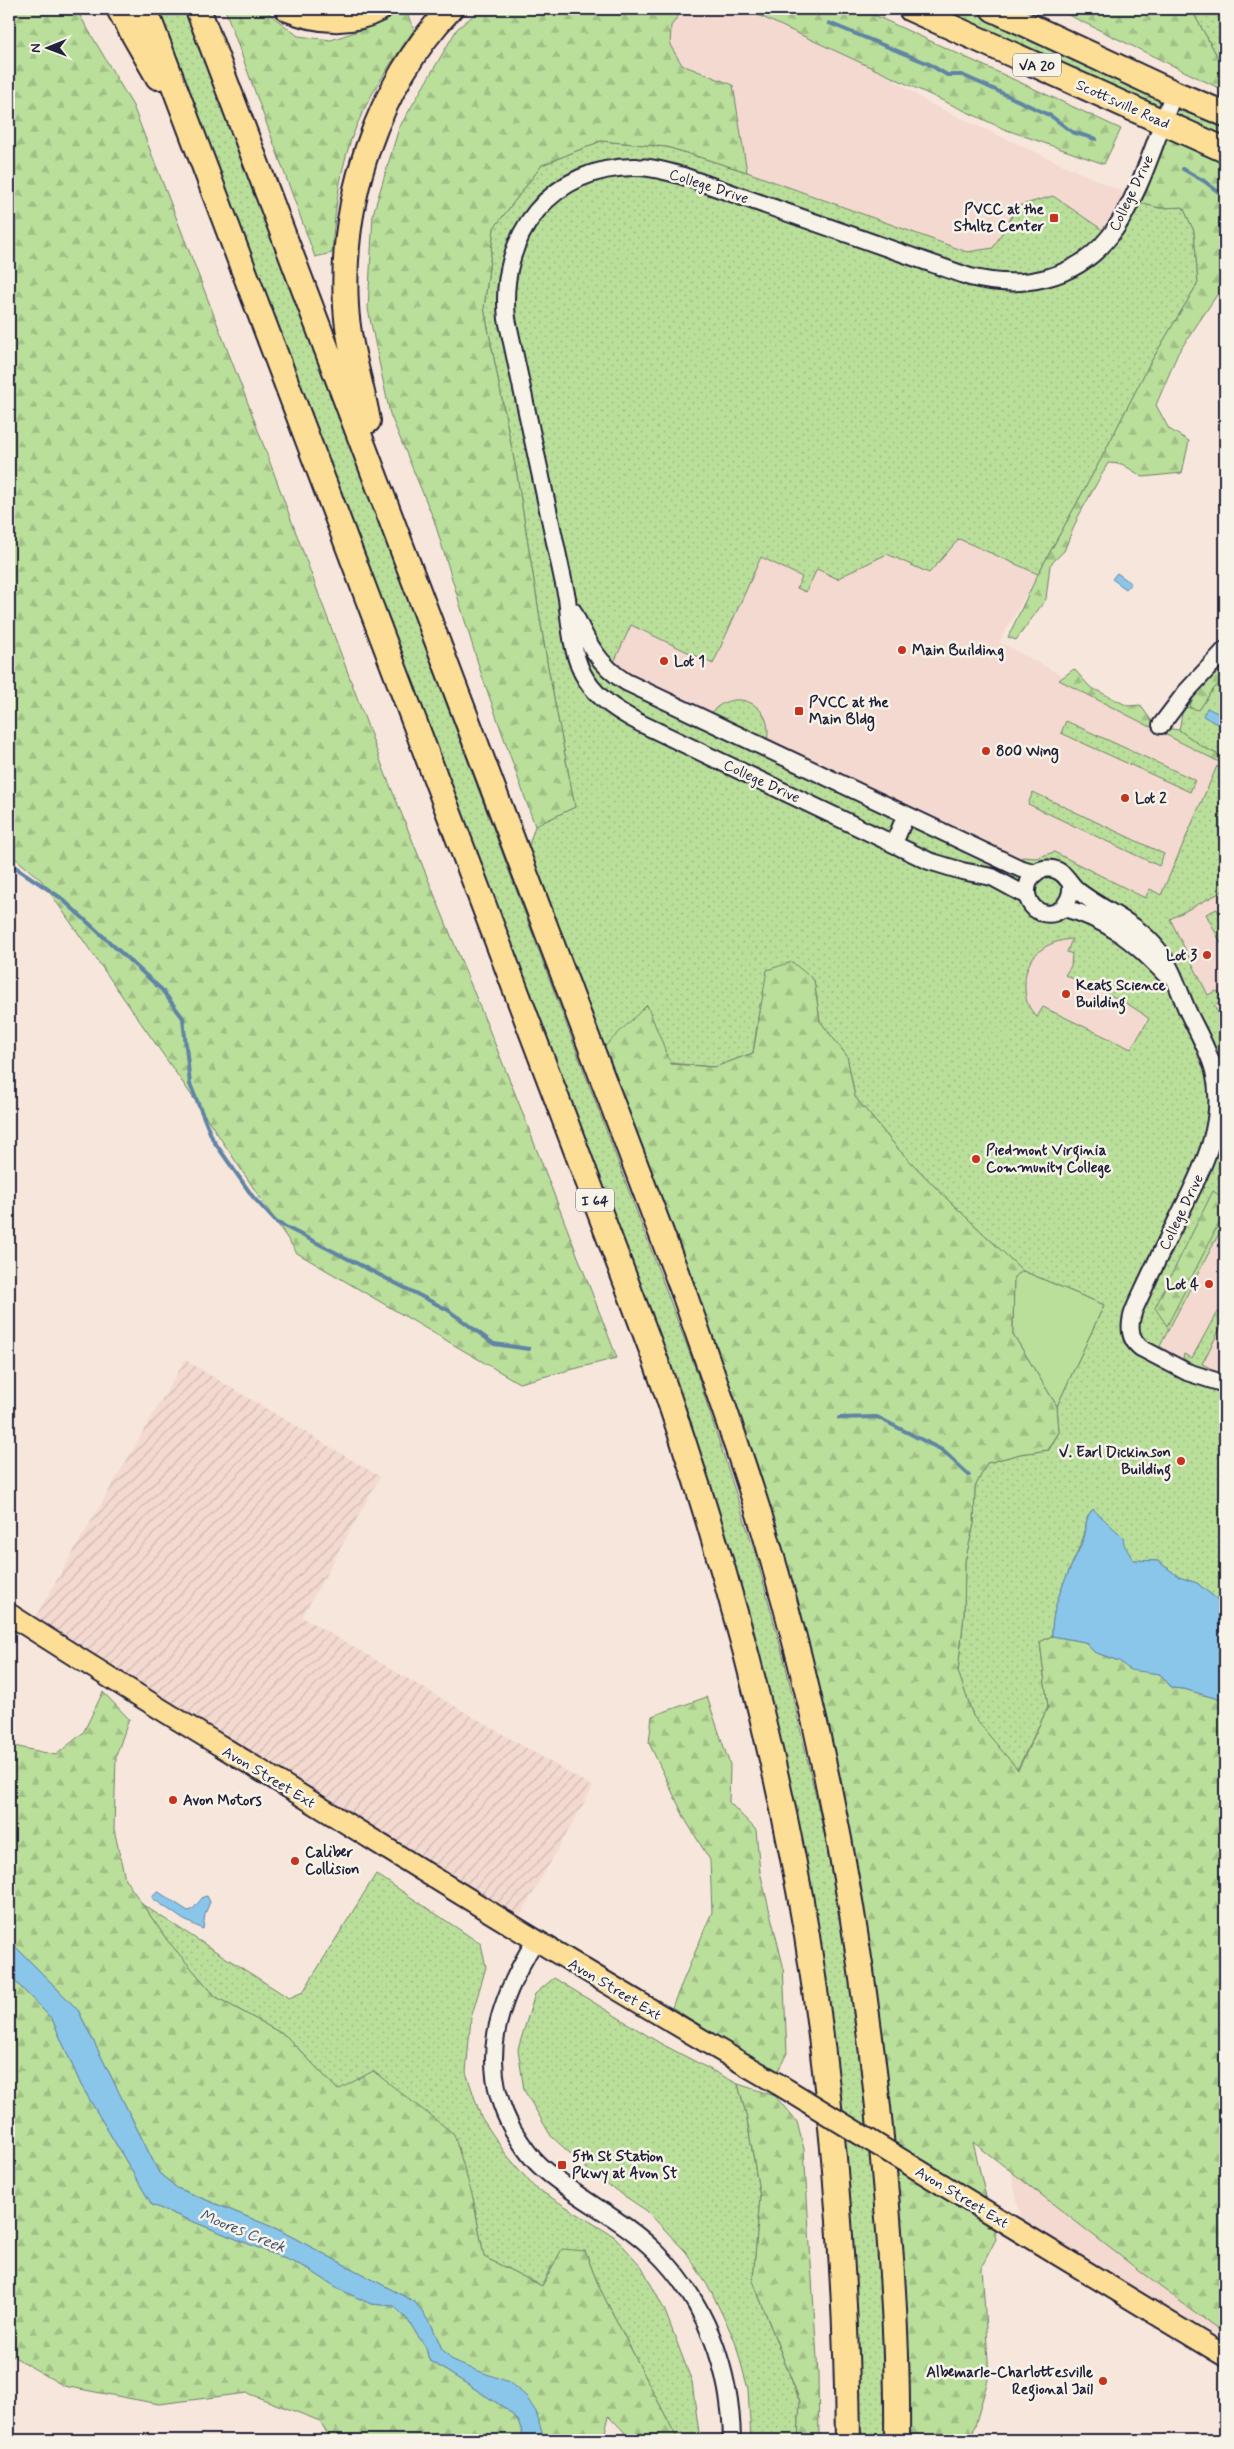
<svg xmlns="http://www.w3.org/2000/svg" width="1234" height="2449" font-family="Mynerve,sans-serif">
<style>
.built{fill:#f3d9cf}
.industrial{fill:url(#industrial-furrows)}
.grass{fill:url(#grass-dots);stroke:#6e806a;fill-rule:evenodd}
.forest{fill:url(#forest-firs);stroke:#6e806a}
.green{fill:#badf9a;stroke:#6e806a}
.water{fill:#8ac5ea;stroke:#6084a4}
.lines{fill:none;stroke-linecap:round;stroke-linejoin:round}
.stream{stroke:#6084a4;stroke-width:4}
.minor-casing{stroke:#22223b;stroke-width:20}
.major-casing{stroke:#22223b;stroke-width:24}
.highway-casing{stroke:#22223b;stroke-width:28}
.minor{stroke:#f7f3e8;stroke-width:16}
.major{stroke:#fdde96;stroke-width:20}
.highway{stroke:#fdde96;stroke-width:24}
.major-bridge-casing{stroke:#22223b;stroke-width:24;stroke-linecap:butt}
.major-bridge{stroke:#fdde96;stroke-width:20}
.poi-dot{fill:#c8321e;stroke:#f7f3e8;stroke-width:2}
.labels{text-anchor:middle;stroke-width:5;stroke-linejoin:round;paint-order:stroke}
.shield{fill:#f7f3e8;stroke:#62616f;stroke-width:1}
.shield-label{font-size:14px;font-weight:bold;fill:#22223b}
.street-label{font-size:15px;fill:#22223b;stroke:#f7f3e8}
.poi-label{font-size:15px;font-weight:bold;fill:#22223b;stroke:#f7f3e8;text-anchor:start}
.water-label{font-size:16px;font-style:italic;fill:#415370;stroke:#f7f3e8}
</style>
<defs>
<pattern id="industrial-furrows" width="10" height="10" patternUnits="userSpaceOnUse" patternTransform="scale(1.25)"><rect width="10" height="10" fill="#f3d9cf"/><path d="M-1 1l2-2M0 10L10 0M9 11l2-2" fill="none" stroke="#d0bab3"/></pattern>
<pattern id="grass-dots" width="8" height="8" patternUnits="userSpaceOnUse" patternTransform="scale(1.25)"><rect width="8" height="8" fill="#badf9a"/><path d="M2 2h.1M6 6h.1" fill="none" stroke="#a0bf86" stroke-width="1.8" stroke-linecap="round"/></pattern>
<pattern id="forest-firs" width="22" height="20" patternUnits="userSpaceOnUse" patternTransform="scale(1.25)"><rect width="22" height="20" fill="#badf9a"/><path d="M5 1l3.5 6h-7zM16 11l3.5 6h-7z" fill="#a0bf86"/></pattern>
</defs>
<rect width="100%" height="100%" fill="#f7e6db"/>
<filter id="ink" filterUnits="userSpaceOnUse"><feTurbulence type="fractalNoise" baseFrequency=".02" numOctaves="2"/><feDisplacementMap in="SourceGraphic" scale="10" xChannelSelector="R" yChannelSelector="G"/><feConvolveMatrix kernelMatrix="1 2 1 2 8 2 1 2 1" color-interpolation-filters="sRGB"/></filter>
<g filter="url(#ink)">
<path class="built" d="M 687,9 L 744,9 L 816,27 L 928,103 L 1140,200 L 1049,559 L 1038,574 L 999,642 L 1225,762 L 1225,2340 L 1023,2226 L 1010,2167 L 675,1102 L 475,169 L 626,25 Z"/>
<path class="industrial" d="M 185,1360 L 380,1477 L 302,1617 L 593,1787 L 513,1928 L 29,1628 Z"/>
<path class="grass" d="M 152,9 L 186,9 L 696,1370 L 757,1559 L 785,1663 L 824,1832 L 845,1947 L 862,2061 L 879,2260 L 885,2382 L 885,2440 L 852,2440 L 842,2175 L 735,1589 Z
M 911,9 L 993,9 L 1225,114 L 1225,150 Z
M 1191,9 L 1225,9 L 1225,70 Z
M 601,141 L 667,147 L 747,172 L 967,252 L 993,248 L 1018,206 L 1053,196 L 1110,235 L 1131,201 L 1160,208 L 1183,207 L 1194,231 L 1198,283 L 1149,365 L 1101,459 L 1038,574 L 959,539 L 929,573 L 887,554 L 840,577 L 838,579 L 817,569 L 806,592 L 797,588 L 802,577 L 761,557 L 713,664 L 631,625 L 610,671 L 706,720 C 730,680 781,705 765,748 L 1017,867 L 1022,857 L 1036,858 L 1054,852 L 1145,898 L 1150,889 L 1161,895 L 1217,766 L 1225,770 L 1225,890 L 1170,919 L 1208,995 L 1216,991 L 1220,993 L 1223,997 L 1221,1002 L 1214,1006 L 1225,1025 L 1225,1222 L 1160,1346 L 1225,1394 L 1225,1606 L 1197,1583 L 1179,1577 L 1158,1561 L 1133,1560 L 1123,1544 L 1123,1537 L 1092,1510 C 1083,1521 1088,1526 1083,1538 C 1071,1570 1051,1601 1052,1636 L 1040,1642 L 1048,1707 L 1017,1770 L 973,1716 L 958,1672 L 964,1615 L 965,1561 L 974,1524 L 975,1487 L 987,1463 L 1020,1454 L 1049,1450 L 1059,1432 L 1057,1406 L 1104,1305 L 1023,1271 L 948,1200 L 899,1150 L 855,1097 L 847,1056 L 820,1021 L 814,980 L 760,1004 L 753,1053 L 715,1067 L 594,1057 L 522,867 L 535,826 L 575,807 L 547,662 L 517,475 L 484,308 L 494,228 L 542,165 ZM 1072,939 L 1067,952 L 1072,954 L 1071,966 L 1065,975 C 1093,988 1126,999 1149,1019 L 1131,1049 L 1043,1007 L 1037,1017 C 1027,1007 1025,999 1025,985 C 1024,956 1046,941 1072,939 Z
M 1209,666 L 1199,710 L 1211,692 L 1225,677 L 1225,758 L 1203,747 L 1179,730 L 1186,692 Z
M 1066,721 L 1195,780 L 1190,792 L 1061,733 Z
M 1033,792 L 1164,854 L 1159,866 L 1028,804 Z
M 1217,909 L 1225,926 L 1225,951 L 1206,914 Z
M 1217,1312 L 1225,1316 L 1225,1319 L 1202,1364 L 1210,1368 L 1208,1372 L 1200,1370 L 1183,1358 L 1184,1354 L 1192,1358 Z
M 376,1874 L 481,1944 L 486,1967 L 471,2018 L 466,2072 L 481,2117 L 505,2153 L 534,2187 L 615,2237 L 642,2267 L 665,2311 L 692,2382 L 700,2440 L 678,2440 L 599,2287 L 585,2251 L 551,2266 L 542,2286 L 484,2257 L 473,2198 L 338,2090 L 286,2036 L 216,1997 L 167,1940 L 143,1905 L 289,1998 L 303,1992 Z
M 554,1978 L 658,2042 L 738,2084 L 746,2114 L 760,2197 L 753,2281 L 800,2402 L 798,2440 L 751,2440 L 748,2389 L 735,2341 L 711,2291 L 686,2252 L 647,2211 L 596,2177 L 551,2136 L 524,2090 L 518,2049 L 535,1994 Z"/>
<path class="forest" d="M 9,9 L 76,9 L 133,106 L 249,406 L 385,773 L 516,1096 L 617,1358 L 519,1383 L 297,1253 L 190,1093 L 41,880 L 9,853 Z
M 225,9 L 263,9 L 298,36 L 331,40 L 367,28 L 405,9 L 414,30 C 390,64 365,100 351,140 C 339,174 334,217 332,253 L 315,257 Z
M 481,9 L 683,9 L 671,26 L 670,45 L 682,65 L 733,85 L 747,172 L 667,147 L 601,141 L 542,165 L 494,228 L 484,308 L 517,475 L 547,662 L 575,807 L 535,826 L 481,673 L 434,520 L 390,414 L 368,309 L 373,214 L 399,128 L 457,29 Z
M 745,9 L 861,9 L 1121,129 L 1104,164 L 1004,129 Z
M 1056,9 L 1191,9 L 1225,70 L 1225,91 Z
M 1162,122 L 1225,150 L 1225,283 L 1178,353 L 1156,405 L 1169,429 L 1189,441 L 1182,473 L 1143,477 L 1122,464 L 1108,463 L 1078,517 L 1064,551 L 1050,565 L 1046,599 L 1016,640 L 1008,637 L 1038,574 L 1101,459 L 1149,365 L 1198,283 L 1194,231 L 1183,207 L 1160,208 L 1131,201 Z
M 1225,657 L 1225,677 L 1211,692 L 1199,710 L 1189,708 L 1197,688 Z
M 1074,669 L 1090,687 L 1128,706 L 1140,705 L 1151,720 L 1164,728 L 1179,730 L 1203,747 L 1225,758 L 1225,765 L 1059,680 Z
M 792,962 L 814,980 L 820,1021 L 847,1056 L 855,1097 L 899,1150 L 948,1200 L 1023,1271 L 1014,1277 L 1013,1334 L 1057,1406 L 1059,1432 L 1048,1450 L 1020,1454 L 987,1463 L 975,1487 L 974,1524 L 965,1561 L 964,1615 L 958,1671 L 973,1716 L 1018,1770 L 1048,1707 L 1040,1642 L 1052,1636 L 1085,1642 L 1094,1652 L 1119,1661 L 1130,1669 L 1160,1674 L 1172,1688 L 1184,1689 L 1225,1701 L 1225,2334 L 1159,2286 L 973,2142 L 996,2239 L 982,2266 L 989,2376 L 971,2440 L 897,2440 L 877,2085 L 790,1621 L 594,1057 L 647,1005 L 671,1064 L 715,1067 L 753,1053 L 767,970 Z
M 1213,1191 L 1225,1199 L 1225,1211 L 1167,1326 L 1155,1308 Z
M 103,1692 L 129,1719 L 116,1756 L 114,1829 L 125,1879 L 167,1940 L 216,1997 L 286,2036 L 338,2090 L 373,2071 L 454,2134 L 473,2198 L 484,2257 L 542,2286 L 562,2249 L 585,2251 L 599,2287 L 678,2440 L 632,2440 L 609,2416 L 603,2440 L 544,2440 L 536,2412 L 454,2362 L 442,2349 L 432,2326 L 415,2302 L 277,2229 L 177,2188 L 159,2173 L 78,2010 L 9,1940 L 9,1745 L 56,1755 L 83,1733 Z
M 707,1697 L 730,1765 L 729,1802 L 756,1830 L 760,1872 L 783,1965 L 787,2053 L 776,2075 L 672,2007 L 712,1912 L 710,1860 L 686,1821 L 649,1743 L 652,1716 Z
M 9,1975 L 52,2019 L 81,2085 L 152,2205 L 303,2266 L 341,2290 L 371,2304 L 394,2306 L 407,2319 L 426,2348 L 429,2360 L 505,2408 L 518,2420 L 525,2440 L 331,2440 L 320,2421 L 247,2393 L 159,2404 L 64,2386 L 9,2354 Z
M 738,2084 L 775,2096 L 797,2122 L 804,2149 L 818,2375 L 819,2440 L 798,2440 L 800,2401 L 753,2281 L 760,2197 L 746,2114 Z"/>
<path class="green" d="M 1023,1271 L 1104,1305 L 1057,1406 L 1013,1334 L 1014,1277 Z"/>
<path class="water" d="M 1117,573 L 1131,583 L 1126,589 L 1112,579 Z
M 1207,708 L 1224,716 L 1219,725 L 1203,716 Z
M 1093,1509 L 1123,1537 L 1124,1544 L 1133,1560 L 1158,1561 L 1179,1577 L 1197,1583 L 1225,1606 C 1225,1618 1220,1649 1225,1657 L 1225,1701 L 1184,1689 L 1172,1688 L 1160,1674 L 1130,1670 L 1119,1661 L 1094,1652 L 1085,1642 L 1052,1636 C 1051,1600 1071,1570 1084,1538 C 1088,1525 1083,1521 1093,1509 Z
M 157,1891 L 188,1911 L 193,1909 L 203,1897 L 207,1896 L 210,1902 L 205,1914 L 203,1929 L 184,1920 L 152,1898 Z
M 9,1940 L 78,2010 L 159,2173 L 177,2188 L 277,2229 L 415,2302 L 432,2326 L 442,2349 L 454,2362 L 509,2382 L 526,2396 L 536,2412 L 544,2440 L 525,2440 L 518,2420 L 505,2408 L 429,2360 L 426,2348 L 407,2319 L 394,2306 L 371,2304 L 341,2290 L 303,2266 L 152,2205 L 81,2085 L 52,2019 L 9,1975 Z"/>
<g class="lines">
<path class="stream" d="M 829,23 L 927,63 L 947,75 L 962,75 L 989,87 L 1051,116 L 1072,132 L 1096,139
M 1183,169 L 1204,181 L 1225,197
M 9,863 L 61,898 L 162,990 L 183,1018 L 190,1084 L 213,1140 L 253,1197 L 276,1222 L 448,1310 L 494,1344 L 529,1349
M 839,1418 L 877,1417 L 942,1450 L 969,1475"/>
<g class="minor-casing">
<path id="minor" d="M 573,611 C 586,640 598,665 626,682 L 1019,868 L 1036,873
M 1161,725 L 1186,692 L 1225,650
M 894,843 L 906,815
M 1071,885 C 1073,904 1054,923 1035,909 C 1018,894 1030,864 1053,869 C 1066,872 1069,884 1078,891 C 1106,913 1135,920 1159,951 C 1173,969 1179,992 1188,1012 C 1197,1031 1209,1051 1214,1071 C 1227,1125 1201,1171 1178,1218 C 1163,1248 1148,1279 1134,1310 C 1129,1324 1128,1338 1141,1348 L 1187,1372 L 1225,1384
M 1027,896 L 992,877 L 962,871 L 929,861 L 640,723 C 577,690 574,665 567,598 L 507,319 C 498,236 551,165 638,167 C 653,167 668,172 683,176 L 970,277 C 1021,290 1076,280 1110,236 C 1139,199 1156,137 1174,93
M 1064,908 C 1107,919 1135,942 1165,974
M 535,1941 C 498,2001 476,2064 513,2130 C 521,2143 529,2156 540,2166 C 576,2199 621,2217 656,2252 C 706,2301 731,2371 732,2440"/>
</g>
<g class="major-casing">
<path id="major" d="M 9,1614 C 130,1692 255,1766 378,1843 C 510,1925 643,2006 778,2084
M 943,2185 L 1225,2356"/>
</g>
<g class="highway-casing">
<path id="highway" d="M 119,9 L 158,77
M 145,9 L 654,1356 C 721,1545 774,1738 807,1936 C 833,2103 846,2272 848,2440
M 198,9 L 685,1296 C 712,1374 740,1451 764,1530 C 829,1746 868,1969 886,2194 C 893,2276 898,2358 897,2440
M 288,9 C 317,21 351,24 379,9
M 911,9 L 1225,150
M 993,9 L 1174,93 L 1225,114
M 368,421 C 361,382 348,345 346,306 C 340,199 377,87 450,9"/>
</g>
<use href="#minor" class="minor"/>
<use href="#major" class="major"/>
<use href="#highway" class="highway"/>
<g class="major-bridge-casing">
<path id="major-bridge" d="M 778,2084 L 943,2185"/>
</g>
<use href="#major-bridge" class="major-bridge"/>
</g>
</g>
<g class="poi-dot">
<rect x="1049" y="213" width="10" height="10" rx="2.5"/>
<circle cx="902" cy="650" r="5"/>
<circle cx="664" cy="661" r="5"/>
<rect x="794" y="706" width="10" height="10" rx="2.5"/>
<circle cx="986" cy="751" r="5"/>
<circle cx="1125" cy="798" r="5"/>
<circle cx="1207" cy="955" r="5"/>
<circle cx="1066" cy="994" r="5"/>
<circle cx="976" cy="1159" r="5"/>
<circle cx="1209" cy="1284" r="5"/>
<circle cx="1181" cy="1461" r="5"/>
<circle cx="173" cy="1800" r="5"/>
<circle cx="295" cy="1861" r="5"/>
<rect x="557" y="2160" width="10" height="10" rx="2.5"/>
<circle cx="1103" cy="2381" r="5"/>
</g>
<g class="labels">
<g class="shield">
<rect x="1013" y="53.5" width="48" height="23" rx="4"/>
<rect x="576" y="1188.5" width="38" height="23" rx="4"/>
</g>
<g class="shield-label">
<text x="1037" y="70">VA 20</text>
<text x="595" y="1205">I 64</text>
</g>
<g class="street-label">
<text transform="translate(1123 104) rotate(24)" y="5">Scottsville Road</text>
<text transform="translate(709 186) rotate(18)" y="5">College Drive</text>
<text transform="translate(1131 193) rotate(-64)" y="5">College Drive</text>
<text transform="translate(762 781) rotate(25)" y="5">College Drive</text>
<text transform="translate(1181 1212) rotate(-64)" y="5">College Drive</text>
<text transform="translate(269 1777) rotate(31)" y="5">Avon Street Ext</text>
<text transform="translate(615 1989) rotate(31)" y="5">Avon Street Ext</text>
<text transform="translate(962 2197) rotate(31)" y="5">Avon Street Ext</text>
</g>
<g class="poi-label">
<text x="1044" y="214" text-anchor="end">PVCC at the<tspan x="1044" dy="17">Stultz Center</tspan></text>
<text x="912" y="655">Main Building</text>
<text x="674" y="666">Lot 1</text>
<text x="809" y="707">PVCC at the<tspan x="809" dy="17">Main Bldg</tspan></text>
<text x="996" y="756">800 Wing</text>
<text x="1135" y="803">Lot 2</text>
<text x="1197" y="960" text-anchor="end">Lot 3</text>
<text x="1076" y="990">Keats Science<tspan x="1076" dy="17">Building</tspan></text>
<text x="986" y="1155">Piedmont Virginia<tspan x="986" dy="17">Community College</tspan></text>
<text x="1199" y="1289" text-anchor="end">Lot 4</text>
<text x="1171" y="1457" text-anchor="end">V. Earl Dickinson<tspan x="1171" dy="17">Building</tspan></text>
<text x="183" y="1805">Avon Motors</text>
<text x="305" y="1857">Caliber<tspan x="305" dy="17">Collision</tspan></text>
<text x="572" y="2161">5th St Station<tspan x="572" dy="17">Pkwy at Avon St</tspan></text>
<text x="1093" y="2377" text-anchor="end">Albemarle-Charlottesville<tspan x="1093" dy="17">Regional Jail</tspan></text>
</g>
<g class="water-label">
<text transform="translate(243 2230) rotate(22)" y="6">Moores Creek</text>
</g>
</g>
<rect width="1234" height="2449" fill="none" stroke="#f7f3e8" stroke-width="30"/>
<rect x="15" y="15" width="1204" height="2419" fill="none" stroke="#22223b" stroke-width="2" filter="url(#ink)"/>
<g transform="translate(48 48) rotate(269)" stroke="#f7f3e8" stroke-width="4" paint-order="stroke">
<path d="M0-4L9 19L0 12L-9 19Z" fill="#22223b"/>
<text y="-8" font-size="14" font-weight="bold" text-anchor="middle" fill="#22223b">N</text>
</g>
</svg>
